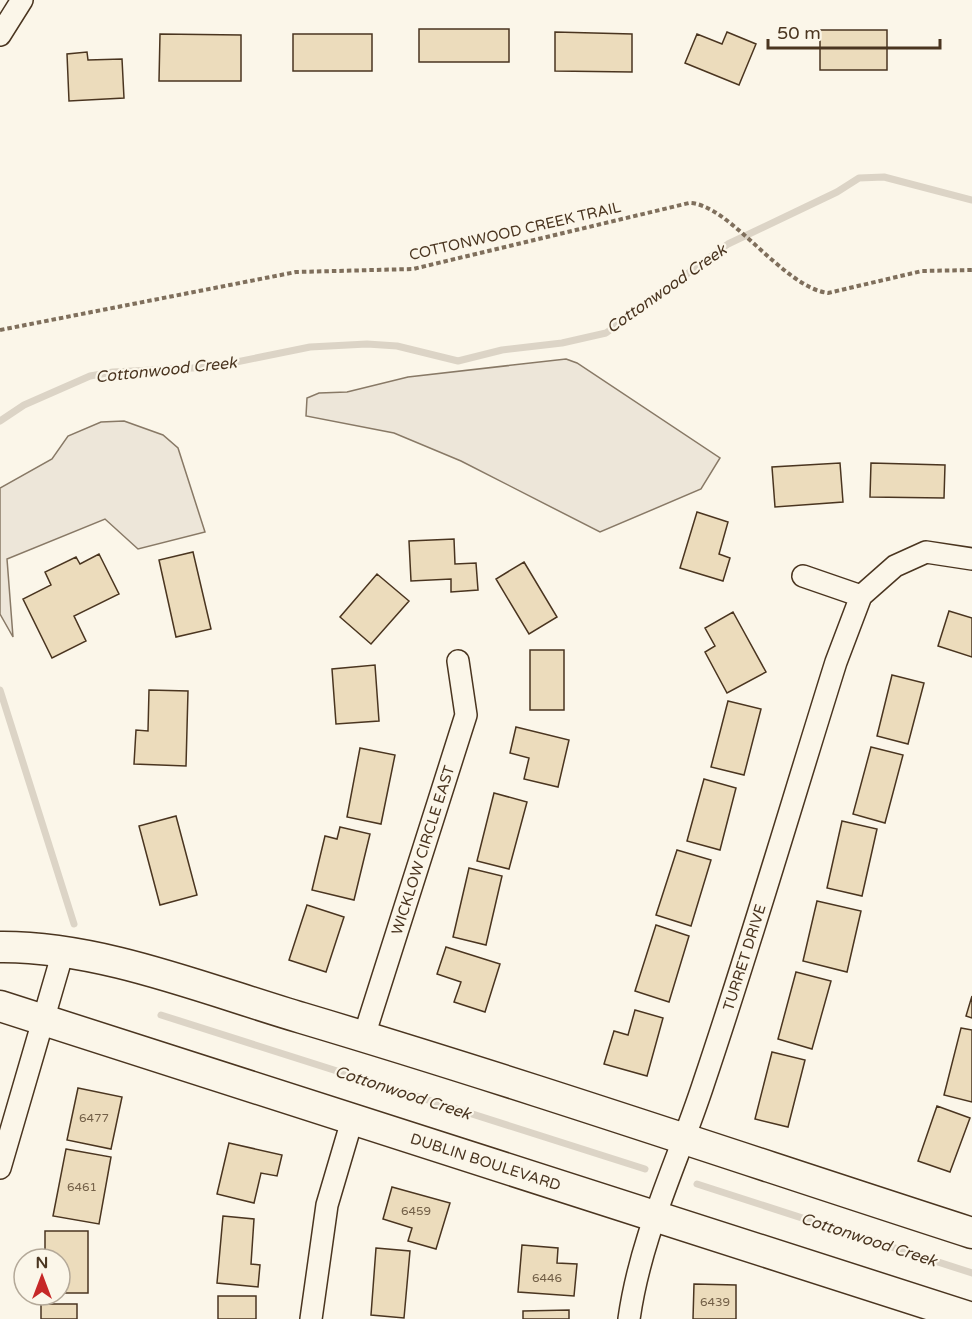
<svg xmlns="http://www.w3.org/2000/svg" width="972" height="1319" font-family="'Varela Round',sans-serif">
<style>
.green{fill:#ede6d9;stroke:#887966;stroke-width:1.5}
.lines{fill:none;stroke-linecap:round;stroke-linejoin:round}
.stream{stroke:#dcd4c6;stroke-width:7}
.building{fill:#ecdcbc;stroke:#4a3520;stroke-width:1.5}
.minor-casing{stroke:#4a3520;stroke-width:24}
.secondary-casing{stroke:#4a3520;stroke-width:33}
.path{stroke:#7f6f5c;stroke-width:4;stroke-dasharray:4.5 3;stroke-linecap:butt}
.minor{stroke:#fbf6e9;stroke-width:21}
.secondary{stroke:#fbf6e9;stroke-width:30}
.labels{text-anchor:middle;stroke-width:4.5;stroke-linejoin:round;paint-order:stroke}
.number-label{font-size:12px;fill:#725f47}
.street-label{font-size:15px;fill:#4a3520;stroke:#fbf6e9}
.water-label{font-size:16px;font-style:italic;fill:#4a3520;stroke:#fbf6e9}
</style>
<rect width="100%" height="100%" fill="#fbf6e9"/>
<path class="green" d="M 566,359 L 577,363 L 720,458 L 701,489 L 600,532 L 461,461 L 394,433 L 306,416 L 307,398 L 319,393 L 347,392 L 408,377 Z
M 124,421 L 163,435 L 178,448 L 205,532 L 138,549 L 105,519 L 7,559 L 13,637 L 0,614 L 0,488 L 52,459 L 68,436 L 101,422 Z"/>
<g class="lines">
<path class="stream" d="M 0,421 L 24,405 L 90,376 L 113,372 L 212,367 L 310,347 L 367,344 L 397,346 L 458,361 L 502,350 L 562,343 L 606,333 L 728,244 L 837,192 L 859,178 L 884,177 L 972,200
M 0,690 L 74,924
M 161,1015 L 645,1169
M 697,1184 L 972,1273"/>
</g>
<path class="building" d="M 419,29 L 509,29 L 509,62 L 419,62 Z
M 820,30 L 887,30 L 887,70 L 820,70 Z
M 555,32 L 632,34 L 632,72 L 555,71 Z
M 727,32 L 756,44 L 739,85 L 685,63 L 697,34 L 722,44 Z
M 160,34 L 241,35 L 241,81 L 159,81 Z
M 293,34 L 372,34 L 372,71 L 293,71 Z
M 87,52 L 88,60 L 122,59 L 124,98 L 69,101 L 67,54 Z
M 840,463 L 843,502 L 775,507 L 772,467 Z
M 871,463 L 945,465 L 944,498 L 870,497 Z
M 697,512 L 728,522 L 719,554 L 730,558 L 723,581 L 680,568 Z
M 454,539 L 455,564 L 476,563 L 478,590 L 451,592 L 451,579 L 411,581 L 409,541 Z
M 193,552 L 211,629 L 176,637 L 159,560 Z
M 99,554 L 119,594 L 74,616 L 86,641 L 52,658 L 23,599 L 51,585 L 45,572 L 76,557 L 80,564 Z
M 524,562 L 557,617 L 529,634 L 496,579 Z
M 377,574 L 409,601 L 371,644 L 340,617 Z
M 949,611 L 972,618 L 972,657 L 938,646 Z
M 733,612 L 766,672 L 727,693 L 705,652 L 715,646 L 705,628 Z
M 530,650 L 564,650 L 564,710 L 530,710 Z
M 375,665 L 379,721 L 336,724 L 332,669 Z
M 892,675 L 924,683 L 908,744 L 877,736 Z
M 149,690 L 188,691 L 186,766 L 134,764 L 136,730 L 148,731 Z
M 728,701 L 761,709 L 744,775 L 711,767 Z
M 516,727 L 569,740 L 558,787 L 524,779 L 529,758 L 510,753 Z
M 871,747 L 903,755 L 885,823 L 853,814 Z
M 360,748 L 395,755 L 381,824 L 347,817 Z
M 704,779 L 736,788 L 720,850 L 687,841 Z
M 494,793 L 527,802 L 509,869 L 477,861 Z
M 176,816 L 197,895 L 160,905 L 139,826 Z
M 842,821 L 877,829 L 862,896 L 827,888 Z
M 340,827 L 370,834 L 354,900 L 312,890 L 325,836 L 337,839 Z
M 677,850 L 711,860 L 691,926 L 656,915 Z
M 469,868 L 502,876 L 486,945 L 453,937 Z
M 817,901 L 861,911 L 847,972 L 803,961 Z
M 307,905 L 344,917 L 326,972 L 289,960 Z
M 656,925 L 689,936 L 669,1002 L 635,991 Z
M 446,947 L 500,964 L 485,1012 L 454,1002 L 461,982 L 437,974 Z
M 796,972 L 831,981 L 812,1049 L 778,1039 Z
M 972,996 L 972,1018 L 966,1016 Z
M 635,1010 L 663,1018 L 647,1076 L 604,1064 L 614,1031 L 628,1035 Z
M 961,1028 L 972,1030 L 972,1102 L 944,1095 Z
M 772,1052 L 805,1060 L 788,1127 L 755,1119 Z
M 78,1088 L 122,1097 L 111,1149 L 67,1140 Z
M 937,1106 L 970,1118 L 950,1172 L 918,1161 Z
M 229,1143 L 282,1155 L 277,1176 L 261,1173 L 254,1203 L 217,1194 Z
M 66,1149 L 111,1157 L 99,1224 L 53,1216 Z
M 392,1187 L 450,1203 L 436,1249 L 408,1241 L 412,1228 L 383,1219 Z
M 223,1216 L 254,1219 L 251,1264 L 260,1265 L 258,1287 L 217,1283 Z
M 45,1231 L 88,1231 L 88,1293 L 60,1293 L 60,1259 L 45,1259 Z
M 522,1245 L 558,1248 L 557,1263 L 577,1264 L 574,1296 L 518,1292 Z
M 376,1248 L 410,1251 L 404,1318 L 371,1315 Z
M 694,1284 L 736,1285 L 736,1319 L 693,1319 Z
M 218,1296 L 256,1296 L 256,1319 L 218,1319 Z
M 41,1304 L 77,1304 L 77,1319 L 41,1319 Z
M 569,1310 L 569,1319 L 523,1319 L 523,1311 Z"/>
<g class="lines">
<g class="minor-casing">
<g id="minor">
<path d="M 0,35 L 22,0"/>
<path d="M 803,576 L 861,596"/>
<path id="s1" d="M 364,1036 L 466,715 L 458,661"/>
<path d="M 0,1168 L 63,952"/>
<path d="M 311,1319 L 327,1205 L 353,1117"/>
<path id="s2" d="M 629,1319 C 641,1234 678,1162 704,1082 C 751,943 792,802 836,662 L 861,596 L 895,566 L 926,552 L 972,559"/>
</g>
</g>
<g class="secondary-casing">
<g id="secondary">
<path d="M 0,947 C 100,946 207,990 302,1018 C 527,1085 749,1161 972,1233"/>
<path id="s3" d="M 0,1006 L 972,1318"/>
</g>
</g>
<path class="path" d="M 0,330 L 296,272 L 413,269 L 689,203 C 729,203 782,287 828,293 L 922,271 L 972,270"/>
<use href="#minor" class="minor"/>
<use href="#secondary" class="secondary"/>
</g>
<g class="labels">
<g class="number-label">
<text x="94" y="1122">6477</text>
<text x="82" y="1191">6461</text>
<text x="416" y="1215">6459</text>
<text x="547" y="1282">6446</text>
<text x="715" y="1306">6439</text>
</g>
<g class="street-label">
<text transform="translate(515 231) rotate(-13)" y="5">COTTONWOOD CREEK TRAIL</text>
<text dy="5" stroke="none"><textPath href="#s1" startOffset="195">WICKLOW CIRCLE EAST</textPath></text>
<text dy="5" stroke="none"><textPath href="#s2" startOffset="380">TURRET DRIVE</textPath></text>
<text dy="5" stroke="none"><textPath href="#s3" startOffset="510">DUBLIN BOULEVARD</textPath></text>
</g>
<g class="water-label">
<text transform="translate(666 288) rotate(-35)" y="6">Cottonwood Creek</text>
<text transform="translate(166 369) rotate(-6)" y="6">Cottonwood Creek</text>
<text transform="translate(403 1092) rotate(18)" y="6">Cottonwood Creek</text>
<text transform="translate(869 1239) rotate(18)" y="6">Cottonwood Creek</text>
</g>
</g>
<g transform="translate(42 1277)"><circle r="28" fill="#fbf6e9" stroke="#b4a999" stroke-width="1.5"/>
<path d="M0-4.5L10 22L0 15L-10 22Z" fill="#c62828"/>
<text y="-9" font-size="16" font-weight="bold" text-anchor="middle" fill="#4a3520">N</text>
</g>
<path d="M768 39v9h172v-9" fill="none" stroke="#4a3520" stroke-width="3"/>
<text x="777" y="39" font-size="18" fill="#4a3520" stroke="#fbf6e9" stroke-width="4.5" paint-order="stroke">50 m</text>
</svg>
